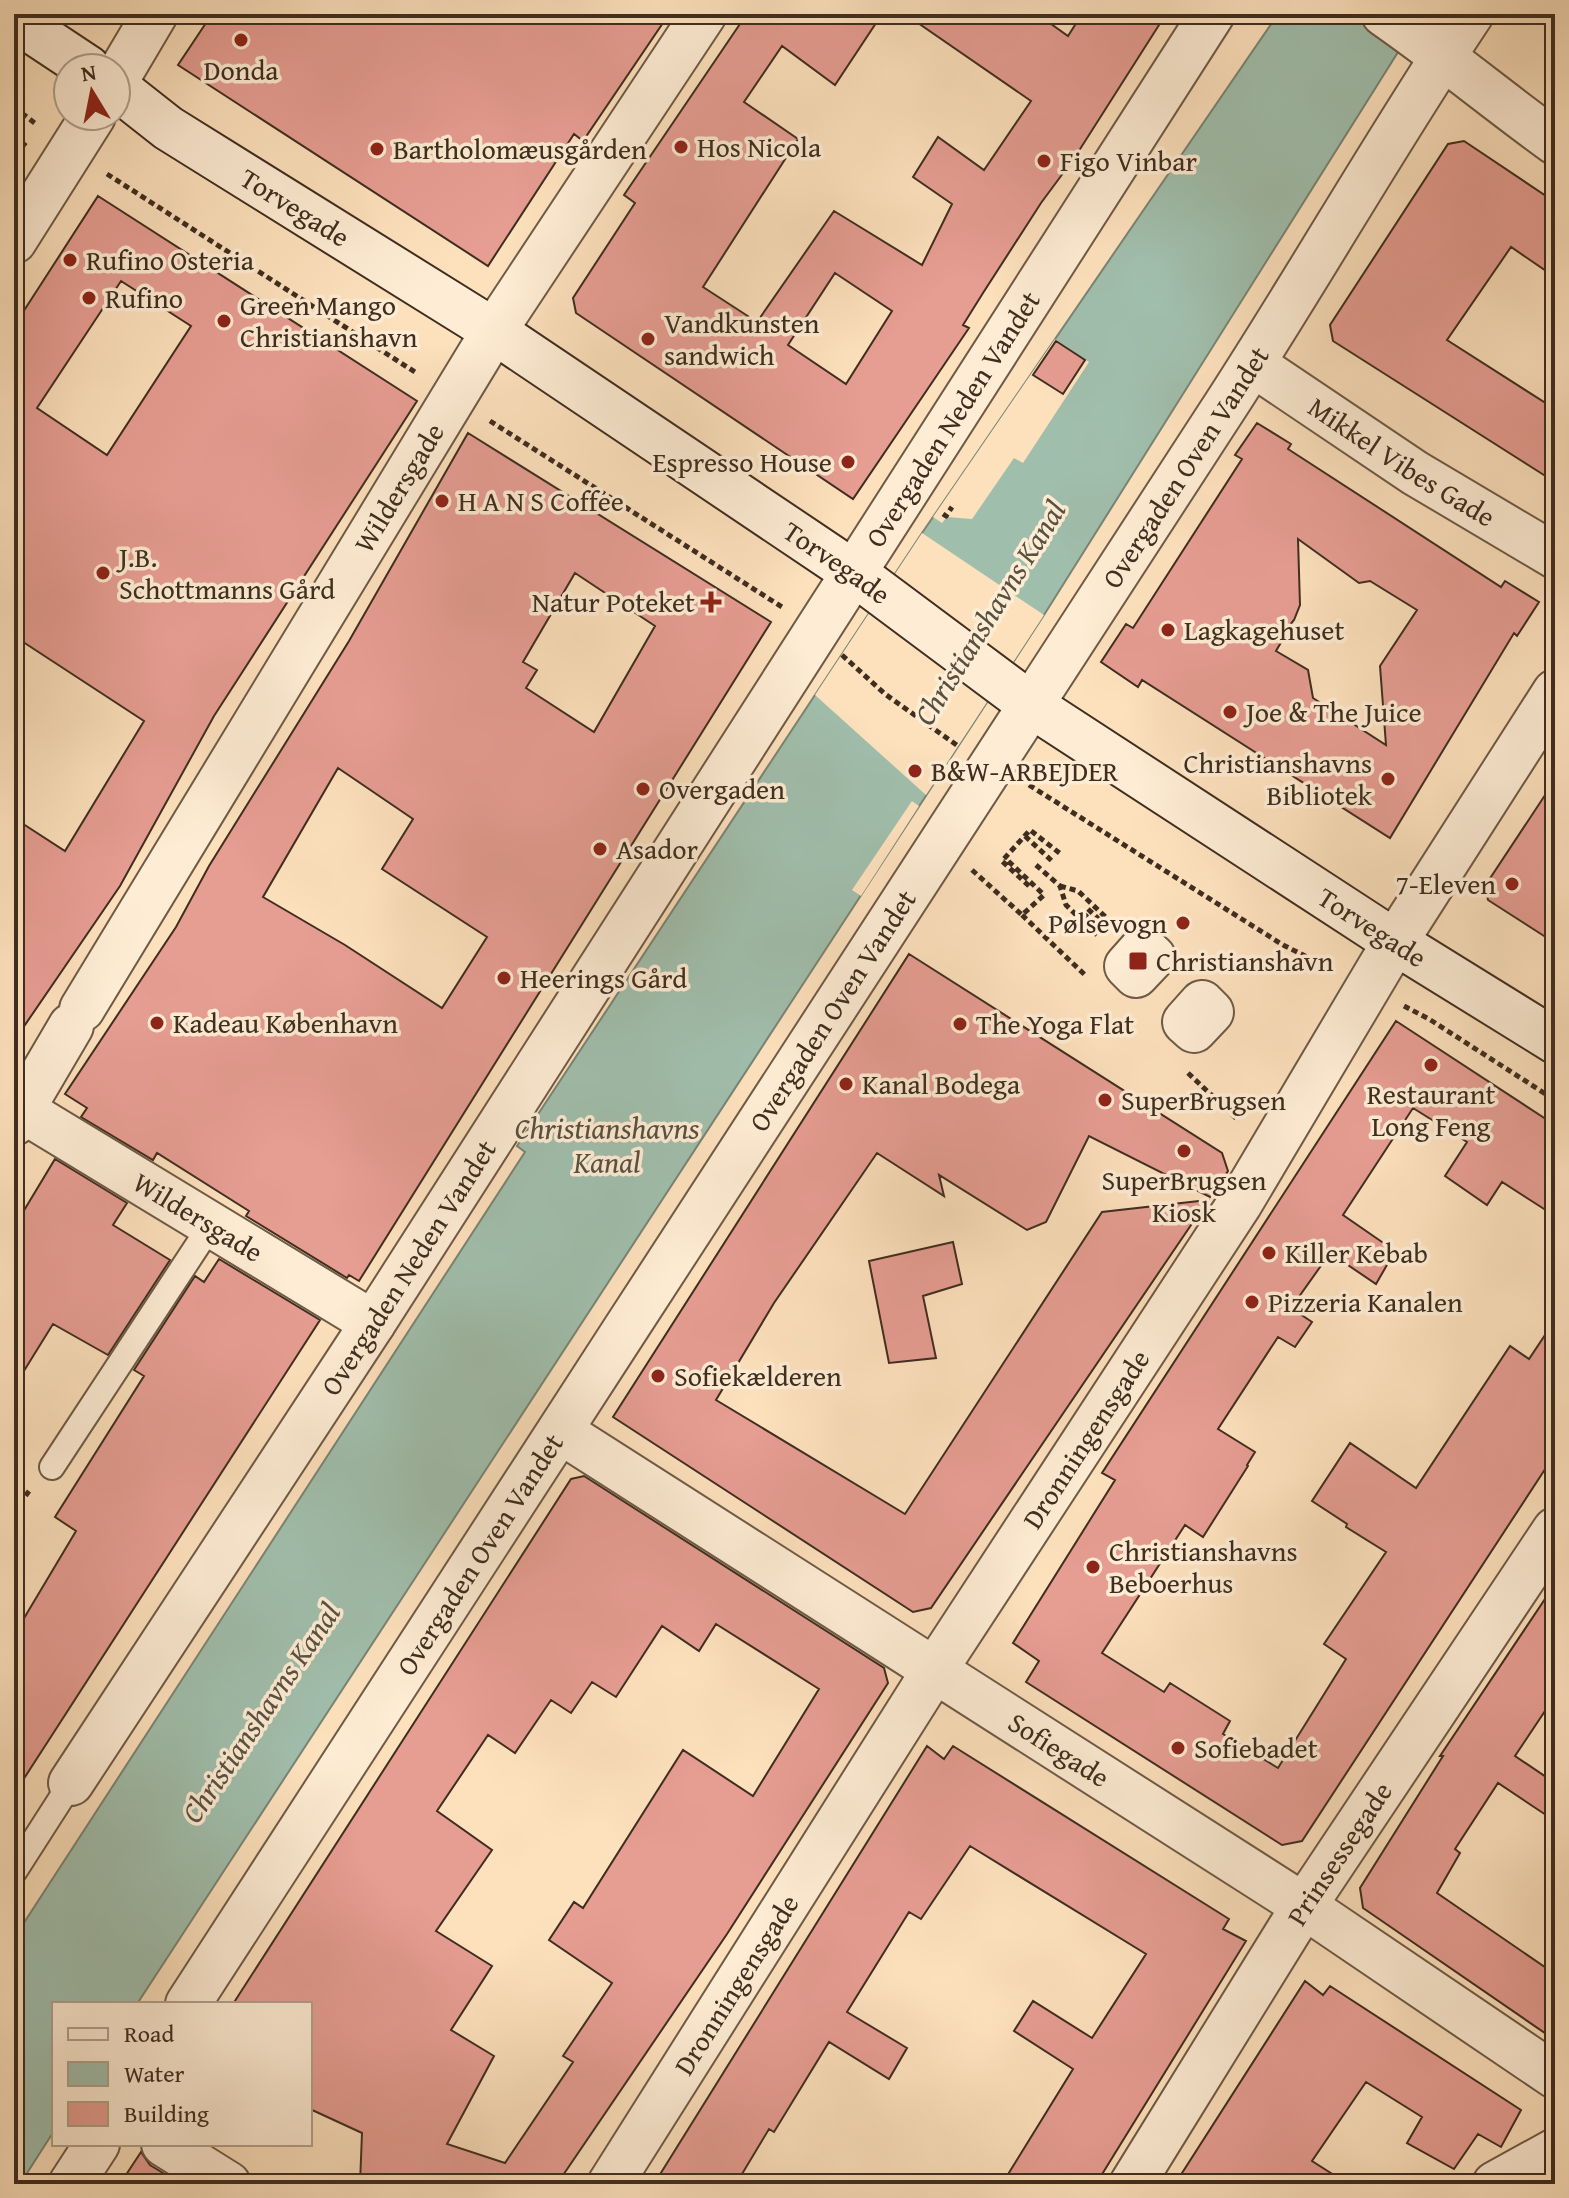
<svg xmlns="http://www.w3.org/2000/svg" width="1569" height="2198" font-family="'Gentium Book Plus',serif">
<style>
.water{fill:#a0beac;stroke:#798474;stroke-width:2}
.pier{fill:#fde1bd}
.building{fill:#e69d92;stroke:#3f2d1f;stroke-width:2;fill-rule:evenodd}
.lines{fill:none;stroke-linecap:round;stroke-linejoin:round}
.lane-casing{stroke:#6e5a46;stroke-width:28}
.street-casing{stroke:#6e5a46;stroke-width:48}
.secondary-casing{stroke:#3f2d1f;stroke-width:48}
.path{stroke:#3f2d1f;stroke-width:5;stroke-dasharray:6 4;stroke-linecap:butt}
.lane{stroke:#feecd4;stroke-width:24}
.street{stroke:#feecd4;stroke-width:44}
.secondary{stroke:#feecd4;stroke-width:44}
.path-bridge{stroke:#3f2d1f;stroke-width:5;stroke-dasharray:6 4;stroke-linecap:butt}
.poi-dot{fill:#8f2418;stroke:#feecd4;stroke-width:3}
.labels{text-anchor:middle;stroke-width:7;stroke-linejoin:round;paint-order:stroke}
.poi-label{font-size:28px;fill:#3f2d1f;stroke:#feecd4;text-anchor:start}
.street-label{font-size:28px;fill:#3f2d1f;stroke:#feecd4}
.water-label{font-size:30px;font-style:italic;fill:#575142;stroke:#feecd4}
</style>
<rect width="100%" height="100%" fill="#fde1bd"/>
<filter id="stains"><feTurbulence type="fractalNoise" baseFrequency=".0025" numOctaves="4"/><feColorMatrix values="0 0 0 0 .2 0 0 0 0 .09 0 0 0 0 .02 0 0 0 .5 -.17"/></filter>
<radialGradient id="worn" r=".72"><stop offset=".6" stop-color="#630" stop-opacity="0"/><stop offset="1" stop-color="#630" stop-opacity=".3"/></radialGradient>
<path class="water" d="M 1278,14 L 1422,14 L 1044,615 L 137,2004 L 54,2004 L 54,2131 L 20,2184 L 14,2184 L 14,1938 L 525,1152 L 517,1146 L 922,533 Z"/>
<path class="pier" d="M 1055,339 L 1089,362 L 1023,463 L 1014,458 L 972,519 L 947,517 L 942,523 L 933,517 Z
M 922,533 L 1044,615 L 926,795 L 815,695 Z
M 912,801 L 919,806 L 861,896 L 852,890 Z"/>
<path class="building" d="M 212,14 L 669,14 L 583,141 L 574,134 L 488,266 L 178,65 Z
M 739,14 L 882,14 L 835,85 L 782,46 L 744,102 L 798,139 L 703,287 L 757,322 L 834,211 L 922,265 L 952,204 L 913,177 L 938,137 L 984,170 L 1031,101 L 905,14 L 1037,14 L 1068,36 L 1082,14 L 1166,14 L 1075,157 L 1041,203 L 983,293 L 963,325 L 969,328 L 853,499 L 576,313 L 573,298 L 635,203 L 624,195 L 744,18 ZM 835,273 L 892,311 L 846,384 L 788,345 Z
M 1464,141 L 1555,202 L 1555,277 L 1511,247 L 1447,340 L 1555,409 L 1555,482 L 1333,341 L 1330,325 L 1448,144 Z
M 98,196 L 417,401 L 214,716 L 120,886 L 14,1041 L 14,818 L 65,851 L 144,721 L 14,636 L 14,326 ZM 121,281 L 191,326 L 107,455 L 37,408 Z
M 1056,341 L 1085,360 L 1063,394 L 1033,375 Z
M 1257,423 L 1291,444 L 1288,449 L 1501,587 L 1505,581 L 1539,602 L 1517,636 L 1514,633 L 1390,838 L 1142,680 L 1138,687 L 1101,662 L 1126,624 L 1133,628 L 1242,459 L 1235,455 ZM 1298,539 L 1359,583 L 1370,581 L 1417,610 L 1380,666 L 1386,745 L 1313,698 L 1308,670 L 1276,651 L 1283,639 L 1280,637 L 1294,620 L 1300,605 Z
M 468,433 L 771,622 L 359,1281 L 349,1275 L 347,1278 L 246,1216 L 249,1211 L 157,1153 L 153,1160 L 81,1117 L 87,1108 L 65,1094 L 176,927 L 209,866 L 349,641 ZM 575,573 L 655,626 L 594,732 L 526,688 L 537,670 L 523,662 ZM 338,768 L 413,819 L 382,869 L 487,937 L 442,1008 L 345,945 L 263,897 Z
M 1555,780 L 1555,943 L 1488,900 L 1485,886 Z
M 909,954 L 1222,1153 L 1228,1171 L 1210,1197 L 1089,1136 L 1046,1222 L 1027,1230 L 939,1175 L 944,1196 L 877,1153 L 774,1303 L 716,1400 L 905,1514 L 1102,1212 L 1208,1200 L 931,1608 L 913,1612 L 613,1417 Z
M 1396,1021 L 1555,1125 L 1555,1216 L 1502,1182 L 1487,1205 L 1445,1176 L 1467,1142 L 1413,1108 L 1343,1215 L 1395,1251 L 1376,1284 L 1330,1253 L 1291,1308 L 1312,1322 L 1295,1347 L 1278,1337 L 1218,1429 L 1255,1452 L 1247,1465 L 1248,1466 L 1203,1537 L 1185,1525 L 1102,1653 L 1164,1692 L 1170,1683 L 1230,1721 L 1223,1734 L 1278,1768 L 1346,1659 L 1324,1644 L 1386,1552 L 1346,1527 L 1347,1524 L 1312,1501 L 1350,1443 L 1416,1488 L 1510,1346 L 1529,1359 L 1555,1320 L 1555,1454 L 1302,1841 L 1282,1845 L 1026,1682 L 1039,1661 L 1013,1643 L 1115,1480 L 1102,1473 Z
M 55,1159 L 127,1203 L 113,1225 L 170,1260 L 108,1355 L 53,1324 L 14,1387 L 14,1227 Z
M 953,1242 L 962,1284 L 923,1296 L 936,1358 L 889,1363 L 869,1261 Z
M 219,1259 L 320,1320 L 14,1794 L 14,1635 L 76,1531 L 55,1517 L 144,1376 L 134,1370 L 195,1276 L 204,1282 Z
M 584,1476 L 884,1668 L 888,1683 L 727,1934 L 557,2184 L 360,2184 L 362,2133 L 310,2109 L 310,2004 L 233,2004 L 571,1479 ZM 716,1624 L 819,1689 L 753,1796 L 683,1750 L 583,1908 L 574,1902 L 549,1940 L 612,1983 L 563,2056 L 573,2062 L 505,2163 L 447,2144 L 494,2056 L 451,2030 L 492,1966 L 436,1931 L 492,1850 L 437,1811 L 488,1735 L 515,1753 L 551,1700 L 571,1713 L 592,1682 L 616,1697 L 662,1626 L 699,1651 Z
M 1555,1584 L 1555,1696 L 1515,1756 L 1555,1783 L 1555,1821 L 1498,1783 L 1455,1849 L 1460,1853 L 1437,1893 L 1555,1974 L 1555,2040 L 1363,1908 L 1360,1888 L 1443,1756 L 1440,1756 Z
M 927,1746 L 944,1759 L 953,1746 L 1229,1919 L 1223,1929 L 1246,1941 L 1096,2184 L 1002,2184 L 1073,2069 L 1014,2031 L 1033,2001 L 1092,2038 L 1146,1954 L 970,1846 L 921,1919 L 909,1912 L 847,2012 L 907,2048 L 889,2079 L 829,2042 L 774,2132 L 769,2129 L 736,2184 L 654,2184 Z
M 1305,1981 L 1323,1995 L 1330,1986 L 1521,2110 L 1501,2147 L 1478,2134 L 1454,2169 L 1407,2143 L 1422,2117 L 1366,2082 L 1312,2161 L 1348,2184 L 1175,2184 Z
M 141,2152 L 150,2165 L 181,2184 L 120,2184 Z"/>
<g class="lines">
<g class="lane-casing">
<path id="lane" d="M 52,1467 L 211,1225
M 14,1872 L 71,1783"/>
</g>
<g class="street-casing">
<g id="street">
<path d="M 1384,14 C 1443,55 1497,100 1555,142"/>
<path d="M 116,80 L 155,14"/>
<path d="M 14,241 L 93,116"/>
<path id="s1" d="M 1253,364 L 1415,473 L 1555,556"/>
<path d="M 1143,948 L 1153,957 L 1136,975 L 1127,966 Z"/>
<path d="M 1202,1003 L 1211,1012 L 1194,1030 L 1185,1022 Z"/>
<path id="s2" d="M 82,1009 L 494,331 L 704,14"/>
<path id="s3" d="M 22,1110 L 373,1323"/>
<path d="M 14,1123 L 71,1026"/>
<path id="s4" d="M 560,1431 L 1304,1906 L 1555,2076"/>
<path id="s5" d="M 71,1783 L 373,1323 L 1212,14"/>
<path id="s6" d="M 188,2004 C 531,1475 874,945 1218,417 C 1305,284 1383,146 1471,14"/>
<path d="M 164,2144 L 228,2184"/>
<path d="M 71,2184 L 97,2144"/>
<path id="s7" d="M 610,2184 L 934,1671 L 1240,1203 L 1395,942 L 1555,692"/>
<path id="s8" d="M 1132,2184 L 1304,1906 L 1555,1530"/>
<path d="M 1495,2184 L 1555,2151"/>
</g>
</g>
<g class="secondary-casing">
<g id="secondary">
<path d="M 14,19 L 88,68"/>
<path id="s9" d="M 116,87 L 168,128 L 494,331 L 854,573 L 1031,705 L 1395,942 L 1555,1041"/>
</g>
</g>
<path class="path" d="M 14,107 L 36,124
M 14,136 L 26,146
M 107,174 L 418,374
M 490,421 L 782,607
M 943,514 L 946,516 L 952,507
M 1029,785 L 1283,945 L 1331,969
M 1025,836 L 1053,862
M 1036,865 L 1060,886 L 1066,905 L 1097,935
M 972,870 L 1022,915 L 1044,895 L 1005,858
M 1029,886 L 1002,861 L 1030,830 L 1062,855
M 1060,886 L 1078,891 L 1112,923
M 1088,909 L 1107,927
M 1083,913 L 1103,932
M 1022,915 L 1085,975
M 1404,1006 L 1429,1019 L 1555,1100
M 1188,1073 L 1239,1121
M 14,1512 L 29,1491"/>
<use href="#lane" class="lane"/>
<use href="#street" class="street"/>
<use href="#secondary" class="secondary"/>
<path class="path-bridge" d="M 842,655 L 885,694 L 958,746"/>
</g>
<g class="poi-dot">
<circle cx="241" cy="40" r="8"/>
<circle cx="681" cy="147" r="8"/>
<circle cx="377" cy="149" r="8"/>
<circle cx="1044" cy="161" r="8"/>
<circle cx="70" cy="260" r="8"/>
<circle cx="89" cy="298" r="8"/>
<circle cx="224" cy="321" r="8"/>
<circle cx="648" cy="339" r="8"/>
<circle cx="848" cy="462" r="8"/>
<circle cx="442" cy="501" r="8"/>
<circle cx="103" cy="573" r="8"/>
<path d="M707 590h8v8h8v8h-8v8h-8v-8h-8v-8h8z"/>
<circle cx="1168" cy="630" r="8"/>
<circle cx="1230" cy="712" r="8"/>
<circle cx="915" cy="771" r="8"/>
<circle cx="1388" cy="779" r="8"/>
<circle cx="643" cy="789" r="8"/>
<circle cx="600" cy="849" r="8"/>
<circle cx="1512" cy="884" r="8"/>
<circle cx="1183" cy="923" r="8"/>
<rect x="1128" y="951" width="20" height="20" rx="4"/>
<circle cx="504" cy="978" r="8"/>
<circle cx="157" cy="1023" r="8"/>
<circle cx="960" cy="1024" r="8"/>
<circle cx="1431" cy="1065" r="8"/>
<circle cx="846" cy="1084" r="8"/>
<circle cx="1105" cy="1100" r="8"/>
<circle cx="1184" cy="1151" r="8"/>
<circle cx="1269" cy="1253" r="8"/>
<circle cx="1252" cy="1302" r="8"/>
<circle cx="658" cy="1376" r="8"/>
<circle cx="1093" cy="1567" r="8"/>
<circle cx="1178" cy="1748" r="8"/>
</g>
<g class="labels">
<g class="poi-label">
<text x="241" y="80" text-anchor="middle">Donda</text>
<text x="697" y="157">Hos Nicola</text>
<text x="393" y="159">Bartholomæusgården</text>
<text x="1060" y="171">Figo Vinbar</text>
<text x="86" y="270">Rufino Osteria</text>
<text x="105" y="308">Rufino</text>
<text x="240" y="315">Green Mango<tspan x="240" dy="32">Christianshavn</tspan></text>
<text x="664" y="333">Vandkunsten<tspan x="664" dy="32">sandwich</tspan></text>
<text x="832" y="472" text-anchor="end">Espresso House</text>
<text x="458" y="511">H A N S Coffee</text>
<text x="119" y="567">J.B.<tspan x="119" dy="32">Schottmanns Gård</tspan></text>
<text x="695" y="612" text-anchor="end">Natur Poteket</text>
<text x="1184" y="640">Lagkagehuset</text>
<text x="1246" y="722">Joe &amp; The Juice</text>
<text x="1372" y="773" text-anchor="end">Christianshavns<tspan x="1372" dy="32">Bibliotek</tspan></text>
<text x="931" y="781">B&amp;W-ARBEJDER</text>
<text x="659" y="799">Overgaden</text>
<text x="616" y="859">Asador</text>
<text x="1496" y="894" text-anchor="end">7-Eleven</text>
<text x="1167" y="933" text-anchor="end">Pølsevogn</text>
<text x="1156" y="971">Christianshavn</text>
<text x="520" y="988">Heerings Gård</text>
<text x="173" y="1033">Kadeau København</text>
<text x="976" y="1034">The Yoga Flat</text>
<text x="862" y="1094">Kanal Bodega</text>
<text x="1431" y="1104" text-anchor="middle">Restaurant<tspan x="1431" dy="32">Long Feng</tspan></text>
<text x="1121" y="1110">SuperBrugsen</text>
<text x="1184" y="1190" text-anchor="middle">SuperBrugsen<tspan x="1184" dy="32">Kiosk</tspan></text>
<text x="1285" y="1263">Killer Kebab</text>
<text x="1268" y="1312">Pizzeria Kanalen</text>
<text x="674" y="1386">Sofiekælderen</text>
<text x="1109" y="1561">Christianshavns<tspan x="1109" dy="32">Beboerhus</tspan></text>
<text x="1194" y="1758">Sofiebadet</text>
</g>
<g class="street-label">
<text dy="10" stroke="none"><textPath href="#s9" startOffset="216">Torvegade</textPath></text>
<text dy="10" stroke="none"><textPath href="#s5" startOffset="1624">Overgaden Neden Vandet</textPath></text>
<text dy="10" stroke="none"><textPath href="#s1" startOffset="178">Mikkel Vibes Gade</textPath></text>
<text dy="10" stroke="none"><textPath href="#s6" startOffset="1832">Overgaden Oven Vandet</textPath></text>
<text dy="10" stroke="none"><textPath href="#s2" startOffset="610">Wildersgade</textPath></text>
<text dy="10" stroke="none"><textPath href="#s9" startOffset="864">Torvegade</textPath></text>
<text dy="10" stroke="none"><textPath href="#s9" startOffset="1512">Torvegade</textPath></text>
<text dy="10" stroke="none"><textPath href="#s6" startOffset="1184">Overgaden Oven Vandet</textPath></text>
<text dy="10" stroke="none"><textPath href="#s3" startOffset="206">Wildersgade</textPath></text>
<text dy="10" stroke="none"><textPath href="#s5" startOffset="616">Overgaden Neden Vandet</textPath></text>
<text dy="10" stroke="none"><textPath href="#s7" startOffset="884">Dronningensgade</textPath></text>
<text dy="10" stroke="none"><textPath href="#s6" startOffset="536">Overgaden Oven Vandet</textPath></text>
<text dy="10" stroke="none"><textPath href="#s4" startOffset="592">Sofiegade</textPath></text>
<text dy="10" stroke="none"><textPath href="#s8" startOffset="390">Prinsessegade</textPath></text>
<text dy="10" stroke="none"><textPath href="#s7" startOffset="236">Dronningensgade</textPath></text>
</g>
<g class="water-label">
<text transform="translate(990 613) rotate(-58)" y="10">Christianshavns Kanal</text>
<text x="607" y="1139">Christianshavns<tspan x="607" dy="34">Kanal</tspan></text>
<text transform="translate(261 1713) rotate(-56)" y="10">Christianshavns Kanal</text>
</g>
</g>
<rect width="1569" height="2198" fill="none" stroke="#fde1bd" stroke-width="48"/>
<rect x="16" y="16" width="1537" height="2166" fill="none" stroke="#3f2d1f" stroke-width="4"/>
<rect x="24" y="24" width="1521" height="2150" fill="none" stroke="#3f2d1f" stroke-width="2"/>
<rect x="52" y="2002" width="260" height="144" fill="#feecd4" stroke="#b2a08c" stroke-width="2"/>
<rect x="68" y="2028" width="40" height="12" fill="#feecd4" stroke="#b2a08c" stroke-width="2"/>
<text x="124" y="2042" font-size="24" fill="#3f2d1f">Road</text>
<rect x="68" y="2062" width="40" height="24" fill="#a0beac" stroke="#b2a08c" stroke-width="2"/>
<text x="124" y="2082" font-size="24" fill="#3f2d1f">Water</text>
<rect x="68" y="2102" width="40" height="24" fill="#e69d92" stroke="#b2a08c" stroke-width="2"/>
<text x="124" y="2122" font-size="24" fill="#3f2d1f">Building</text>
<g transform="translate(92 92) rotate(350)"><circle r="38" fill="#feecd4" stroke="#b2a08c" stroke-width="2"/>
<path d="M0-6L14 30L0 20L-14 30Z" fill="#8f2418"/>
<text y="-12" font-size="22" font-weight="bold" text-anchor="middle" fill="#3f2d1f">N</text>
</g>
<rect width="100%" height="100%" filter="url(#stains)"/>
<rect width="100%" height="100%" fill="url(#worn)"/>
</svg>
